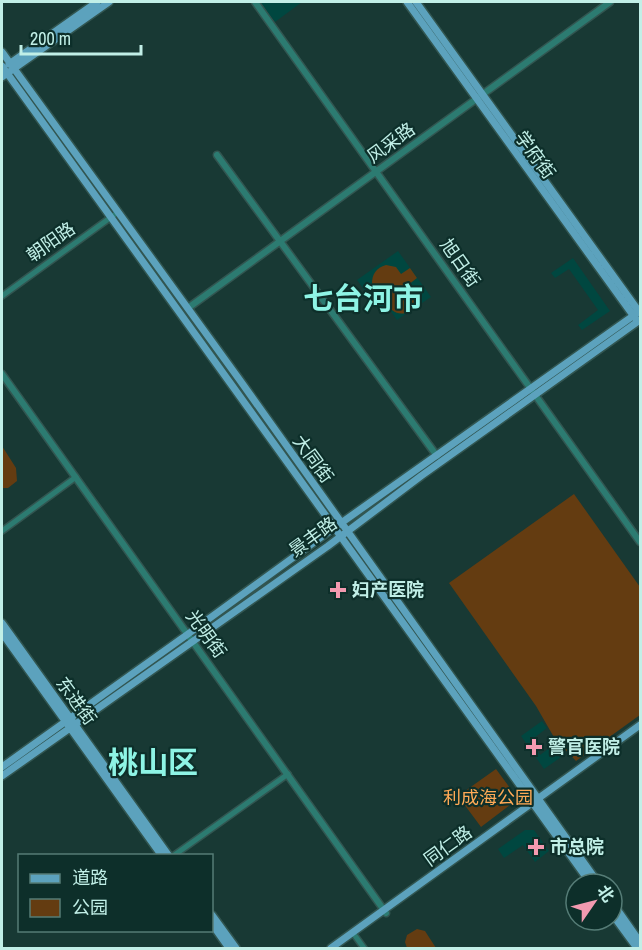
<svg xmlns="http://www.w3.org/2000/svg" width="642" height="950" font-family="'Archivo Narrow','Noto Sans SC',sans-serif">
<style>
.built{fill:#004740}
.green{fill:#643c11}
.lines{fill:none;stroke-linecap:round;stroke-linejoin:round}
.tertiary-casing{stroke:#325651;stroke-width:8}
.secondary-casing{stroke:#325651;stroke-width:9}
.primary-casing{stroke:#325651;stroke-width:10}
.tertiary{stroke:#2c7b71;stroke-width:5}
.secondary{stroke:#2c7b71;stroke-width:6}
.primary{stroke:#5ca2bd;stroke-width:7}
.poi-dot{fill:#f29ab0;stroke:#0d2f2a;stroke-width:2}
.labels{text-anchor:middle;stroke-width:4.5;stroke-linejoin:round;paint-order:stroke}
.street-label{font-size:18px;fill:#c1efe7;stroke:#0d2f2a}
.poi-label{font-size:18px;font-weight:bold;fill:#c1efe7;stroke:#0d2f2a;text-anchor:start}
.park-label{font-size:18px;fill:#ffaa56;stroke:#0d2f2a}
.town-label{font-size:30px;font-weight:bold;fill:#8ef4e5;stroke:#0d2f2a}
</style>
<rect width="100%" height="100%" fill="#183934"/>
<path class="built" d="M 260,2 L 302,2 L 275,22 Z
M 398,251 L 431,297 L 397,320 L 387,306 L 380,312 L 357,280 Z
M 573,258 L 610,311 L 582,330 L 578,325 L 598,310 L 569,269 L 555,278 L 551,273 Z
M 542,721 L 547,728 L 530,741 L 533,745 L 536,743 L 540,749 L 538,751 L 540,755 L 556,743 L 564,755 L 544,769 L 521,736 Z
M 525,830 L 534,830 L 549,851 L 535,862 L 523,845 L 504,858 L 498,849 Z"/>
<path class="green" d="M 386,265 L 396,267 L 401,274 L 410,268 L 417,278 L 408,285 L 415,298 C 415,304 414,308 409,311 C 393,322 380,295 372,284 C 372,274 376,268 386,265 Z
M 2,446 L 16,468 L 17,481 L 8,488 L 2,488 Z
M 574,494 L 640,587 L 640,715 L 576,761 L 555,739 L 536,706 L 449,583 Z
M 496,769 L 518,799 L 481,827 L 458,796 Z
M 417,929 L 425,931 L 436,948 L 407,948 L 405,942 L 407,935 Z"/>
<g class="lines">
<g class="tertiary-casing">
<path id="tertiary" d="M 2,296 L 114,215
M 2,531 L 76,477
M 173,856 L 288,774
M 353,933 L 364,948"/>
</g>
<g class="secondary-casing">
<path id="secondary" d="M 255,2 L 640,542
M 217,155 L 437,456
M 188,308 L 610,2
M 2,374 L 386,913"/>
</g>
<g class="primary-casing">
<path id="primary" d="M 407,2 L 635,318
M 416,2 L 640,313
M 2,52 L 239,379 L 599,884
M 9,64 L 97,2
M 2,66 L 591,884
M 2,77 L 109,2
M 2,623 L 169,856
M 2,633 L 162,856
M 2,767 L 188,634 L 320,538 L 640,311
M 2,776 L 328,546 L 421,476 L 640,320
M 612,902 L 640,942
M 612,914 L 637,948
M 212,915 L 236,948
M 212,924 L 229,948
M 331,948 L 640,725"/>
</g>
<use href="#tertiary" class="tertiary"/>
<use href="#secondary" class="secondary"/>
<use href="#primary" class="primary"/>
</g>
<g class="poi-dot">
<path d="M335 581h6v6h6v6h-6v6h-6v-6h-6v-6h6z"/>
<path d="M531 738h6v6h6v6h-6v6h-6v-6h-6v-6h6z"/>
<path d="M533 838h6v6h6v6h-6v6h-6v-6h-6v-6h6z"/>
</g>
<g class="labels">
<g class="street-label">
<text transform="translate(391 143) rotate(-36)" y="6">风采路</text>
<text transform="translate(535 155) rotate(54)" y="6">学府街</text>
<text transform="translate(51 242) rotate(-35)" y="6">朝阳路</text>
<text transform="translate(460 263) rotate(55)" y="6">旭日街</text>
<text transform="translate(313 459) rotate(54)" y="6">大同街</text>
<text transform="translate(313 537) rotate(-36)" y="6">景丰路</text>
<text transform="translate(206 634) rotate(54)" y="6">光明街</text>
<text transform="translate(76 701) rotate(54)" y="6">东进街</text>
<text transform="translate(448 846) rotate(-36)" y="6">同仁路</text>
</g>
<g class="poi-label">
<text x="352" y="596">妇产医院</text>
<text x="548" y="753">警官医院</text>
<text x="550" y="853">市总院</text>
</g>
<g class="park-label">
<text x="488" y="804">利成海公园</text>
</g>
<g class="town-label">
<text x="363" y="309">七台河市</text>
<text x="153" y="773">桃山区</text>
</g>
</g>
<rect width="642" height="950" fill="none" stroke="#c1efe7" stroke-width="6"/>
<rect x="18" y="854" width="195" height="78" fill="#0d2f2a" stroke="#557c76" stroke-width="1.5"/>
<rect x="30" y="874" width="30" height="9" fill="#5ca2bd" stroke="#557c76" stroke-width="1.5"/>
<text x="72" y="884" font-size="18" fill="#c1efe7">道路</text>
<rect x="30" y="899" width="30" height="18" fill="#643c11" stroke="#557c76" stroke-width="1.5"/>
<text x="72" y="914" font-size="18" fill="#c1efe7">公园</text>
<g transform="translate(594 902) rotate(55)"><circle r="28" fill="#0d2f2a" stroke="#557c76" stroke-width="1.5"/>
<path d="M0-4.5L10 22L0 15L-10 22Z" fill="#f29ab0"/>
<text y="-9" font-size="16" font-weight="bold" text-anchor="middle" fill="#c1efe7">北</text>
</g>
<path d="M21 45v9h120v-9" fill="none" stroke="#c1efe7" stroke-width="3"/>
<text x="30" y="45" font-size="18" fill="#c1efe7" stroke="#0d2f2a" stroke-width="4.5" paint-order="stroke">200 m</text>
</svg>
